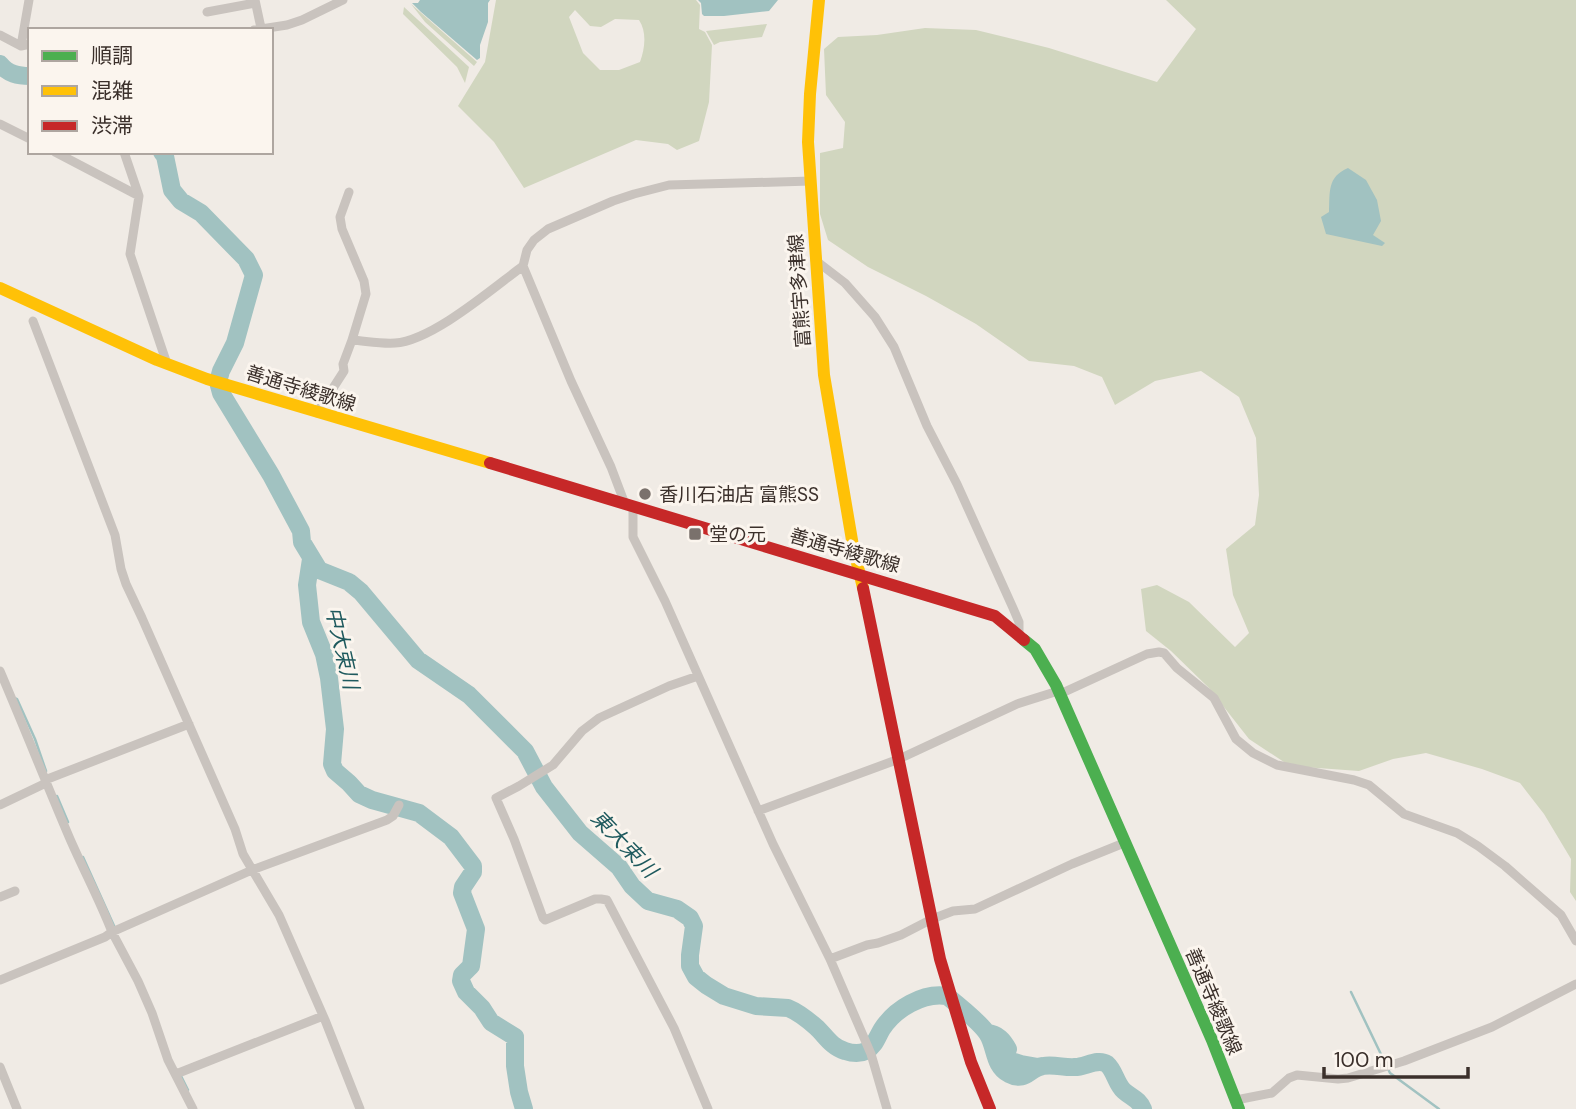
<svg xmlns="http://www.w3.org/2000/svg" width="1576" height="1109" font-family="'DM Sans','Noto Sans JP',sans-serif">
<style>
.green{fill:#d1d6bf;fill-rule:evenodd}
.water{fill:#a1c2c1}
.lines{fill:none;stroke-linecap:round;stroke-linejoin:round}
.stream{stroke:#a1c2c1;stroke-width:2.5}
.river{stroke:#a1c2c1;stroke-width:18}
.street{stroke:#c9c3be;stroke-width:9}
.fast{stroke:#4caf50;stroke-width:12}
.slow{stroke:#ffc107;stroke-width:12}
.jam{stroke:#c62828;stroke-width:12}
.poi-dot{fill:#7a716c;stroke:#fbf5ee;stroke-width:2.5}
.labels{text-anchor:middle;stroke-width:6;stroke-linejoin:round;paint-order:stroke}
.street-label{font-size:19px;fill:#3b302b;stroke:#fbf5ee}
.poi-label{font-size:19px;fill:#3b302b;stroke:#fbf5ee;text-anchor:start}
.water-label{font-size:21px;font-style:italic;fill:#1f5a5e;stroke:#fbf5ee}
</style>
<rect width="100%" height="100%" fill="#f0ebe5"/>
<path class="green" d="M 496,0 L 696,0 L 700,5 L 699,29 L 705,32 L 712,45 L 709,102 L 699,141 L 677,150 L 668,144 L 636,140 L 524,188 L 494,142 L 458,106 L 485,62 ZM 575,10 L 590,26 L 601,27 L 615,19 L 639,20 C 647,32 645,48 640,62 L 619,70 L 600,70 L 583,53 L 569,17 Z
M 1166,0 L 1576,0 L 1576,901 L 1570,892 L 1571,859 L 1544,814 L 1520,783 L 1482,769 L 1426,753 L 1393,759 L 1359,771 L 1290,766 L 1249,739 L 1209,688 L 1171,651 L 1146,631 L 1141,589 L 1157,585 L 1189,602 L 1235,647 L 1249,633 L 1233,595 L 1226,549 L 1255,525 L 1259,495 L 1256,438 L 1239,397 L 1201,371 L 1155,381 L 1115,405 L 1102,377 L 1074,366 L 1029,361 L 976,324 L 926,296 L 868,267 L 828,240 L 820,214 L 820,153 L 843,148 L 845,122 L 826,95 L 824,49 L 838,37 L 877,35 L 925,28 L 976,30 L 1049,48 L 1157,82 L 1196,29 Z
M 411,4 L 477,62 L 474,66 L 425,22 Z
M 404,7 L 469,67 L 465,83 L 457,67 L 403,14 Z
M 767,24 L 762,37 L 720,42 L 714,45 L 706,31 Z"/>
<path class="water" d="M 420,0 L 490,0 L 488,3 L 488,22 L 480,45 L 480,58 L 477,60 L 421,12 L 412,3 L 418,3 Z
M 698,0 L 778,0 L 769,11 L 724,16 L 704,16 L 702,14 L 701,3 Z
M 1348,168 L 1366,180 L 1377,200 L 1381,221 L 1373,235 L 1385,243 L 1382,246 L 1326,234 L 1321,217 L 1329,212 C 1330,192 1327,177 1348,168 Z"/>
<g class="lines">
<path class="stream" d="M 15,698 L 17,699 L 35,739 L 46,771
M 57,796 L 68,822
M 83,857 L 115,928
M 1351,992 L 1390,1073 L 1439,1109
M 180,1074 L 188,1090"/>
<path class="river" d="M 0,64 C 8,74 18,76 30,76
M 162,152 L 165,156 L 172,190 L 181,201 L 201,213 L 246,259 L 254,275 L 235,343 L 221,371 L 218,382 L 221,393 L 271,475 L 301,531 L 302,542 L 319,570 L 349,582 L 361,592 L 418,660 L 469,695 L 525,751 L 544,787 L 580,833 L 619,867 L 632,886 L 648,901 L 677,909 L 690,918 L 694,926 L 690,955 L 690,966 L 696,977 L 706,985 L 724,996 L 756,1006 L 788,1008 C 798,1012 808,1020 816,1027 C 825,1035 831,1047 845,1051 C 851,1053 860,1054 866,1051 C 875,1046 877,1037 882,1029 C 895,1009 923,992 947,996 C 957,1004 980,1023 987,1033 C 996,1046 993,1066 1009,1074 C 1026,1083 1029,1068 1043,1066 C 1054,1064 1065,1068 1075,1067 C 1085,1067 1098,1058 1107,1064 C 1115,1071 1116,1084 1124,1091 C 1132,1098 1139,1099 1143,1109
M 311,559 L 307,585 L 311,622 L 324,654 L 329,678 L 335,729 L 332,764 L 335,771 L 349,783 L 359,794 L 372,800 L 419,813 L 451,837 L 473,866 L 473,872 L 463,887 L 462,893 L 476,929 L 471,966 L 462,975 L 461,981 L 466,992 L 482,1008 L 491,1022 L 515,1037 L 515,1066 L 519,1092 L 524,1109
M 987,1033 C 998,1034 1003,1040 1008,1049 L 1006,1055 L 1008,1060 L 1021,1064 L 1038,1067"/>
<path class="street" d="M 255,0 L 261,28
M 207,12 L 255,3
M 254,30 L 287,25 L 302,20 L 343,0
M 0,35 L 21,46 L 30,44
M 21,46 L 29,0
M 0,124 L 30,139
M 55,152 L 139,196
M 124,152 L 139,196 L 130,254 L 167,364
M 815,260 L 845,283 L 875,317 L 894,347 L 927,426 L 957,484 L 1013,608 L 1019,622 L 1019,635
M 33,321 L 115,535 L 121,569 L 126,584 L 142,618 L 235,829 L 243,854 L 279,915 L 325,1020 L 360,1109
M 352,340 C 366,341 381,344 395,343 C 432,341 493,288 523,266
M 317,413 L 344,371 L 343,364 L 352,340 L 366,294 L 364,281 L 342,229 L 340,217 L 349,192
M 625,504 L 611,467 L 571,381 L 523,266 L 527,250 L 534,240 L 548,229 L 613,201 L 634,194 L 669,185 L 811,181
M 633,506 L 633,537 L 665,601 L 773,844 L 830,959 L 871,1054 L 887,1109
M 0,671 C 24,727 46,783 70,839 C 84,871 100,901 112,932 L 252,870 L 387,820 L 393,816 L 399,805
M 698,676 L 669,686 L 599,718 L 582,731 L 553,765 L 519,786 L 496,798 L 514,839 L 543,918 L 545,920 L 595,899 L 601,899 L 607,900 L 674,1028 L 708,1109
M 1060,694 L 1147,654 L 1159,652 L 1164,653 L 1177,668 L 1214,698 L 1236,739 L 1253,753 L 1277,765 L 1354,780 L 1369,785 L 1404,814 L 1457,833 L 1478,846 L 1505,866 L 1561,915 L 1576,941
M 45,780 L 189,724
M 0,805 L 46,783
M 758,811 L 899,759 L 1017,704 L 1058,691
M 0,897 L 15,891
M 830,959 L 867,945 L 878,943 L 901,935 L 932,919 L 953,911 L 975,909 L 1072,864 L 1124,843
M 0,980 L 105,937 L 112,932 L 138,981 L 152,1013 L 168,1060 L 193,1109
M 0,1067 L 17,1109
M 176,1074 L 323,1016
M 1236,1100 L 1272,1093 L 1289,1078 L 1297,1075 L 1338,1079 L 1348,1078 L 1404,1061 L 1492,1027 L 1576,984"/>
<path class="fast" d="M 1024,640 L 1035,649 L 1056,685 L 1212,1040 L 1239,1109"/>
<path class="slow" d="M 819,0 L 810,94 L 808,142 L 824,375 L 853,546 L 863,588
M 0,288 L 157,360 L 207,379 L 490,463"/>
<path class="jam" d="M 490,463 L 995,616 L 1024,640
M 863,588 L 940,959 L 971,1062 L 990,1109"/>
</g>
<g class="poi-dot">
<circle cx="645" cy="494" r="7"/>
<rect x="688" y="527" width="14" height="14" rx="3.5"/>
</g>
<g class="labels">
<g class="street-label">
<text transform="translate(799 291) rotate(-94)" y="7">富熊宇多津線</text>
<text transform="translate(301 388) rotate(17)" y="7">善通寺綾歌線</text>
<text transform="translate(845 550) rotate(16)" y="7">善通寺綾歌線</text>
<text transform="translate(1214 1001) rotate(67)" y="7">善通寺綾歌線</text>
</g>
<g class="poi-label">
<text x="659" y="501">香川石油店 富熊SS</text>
<text x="709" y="541">堂の元</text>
</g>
<g class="water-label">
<text transform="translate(342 648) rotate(77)" y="7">中大束川</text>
<text transform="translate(624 844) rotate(46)" y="7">東大束川</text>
</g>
</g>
<rect x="28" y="28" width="245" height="126" fill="#fbf5ee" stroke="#aea6a0" stroke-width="2"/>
<rect x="42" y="51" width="35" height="10" fill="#4caf50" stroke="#aea6a0" stroke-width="2"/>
<text x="91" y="63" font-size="21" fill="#3b302b">順調</text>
<rect x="42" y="86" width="35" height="10" fill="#ffc107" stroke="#aea6a0" stroke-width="2"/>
<text x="91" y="98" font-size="21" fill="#3b302b">混雑</text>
<rect x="42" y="121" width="35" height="10" fill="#c62828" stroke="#aea6a0" stroke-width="2"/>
<text x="91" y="133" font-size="21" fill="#3b302b">渋滞</text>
<path d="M1324 1067v10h144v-10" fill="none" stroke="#3b302b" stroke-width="3.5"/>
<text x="1334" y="1067" font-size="21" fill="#3b302b" stroke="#fbf5ee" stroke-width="5" paint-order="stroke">100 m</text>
</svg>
